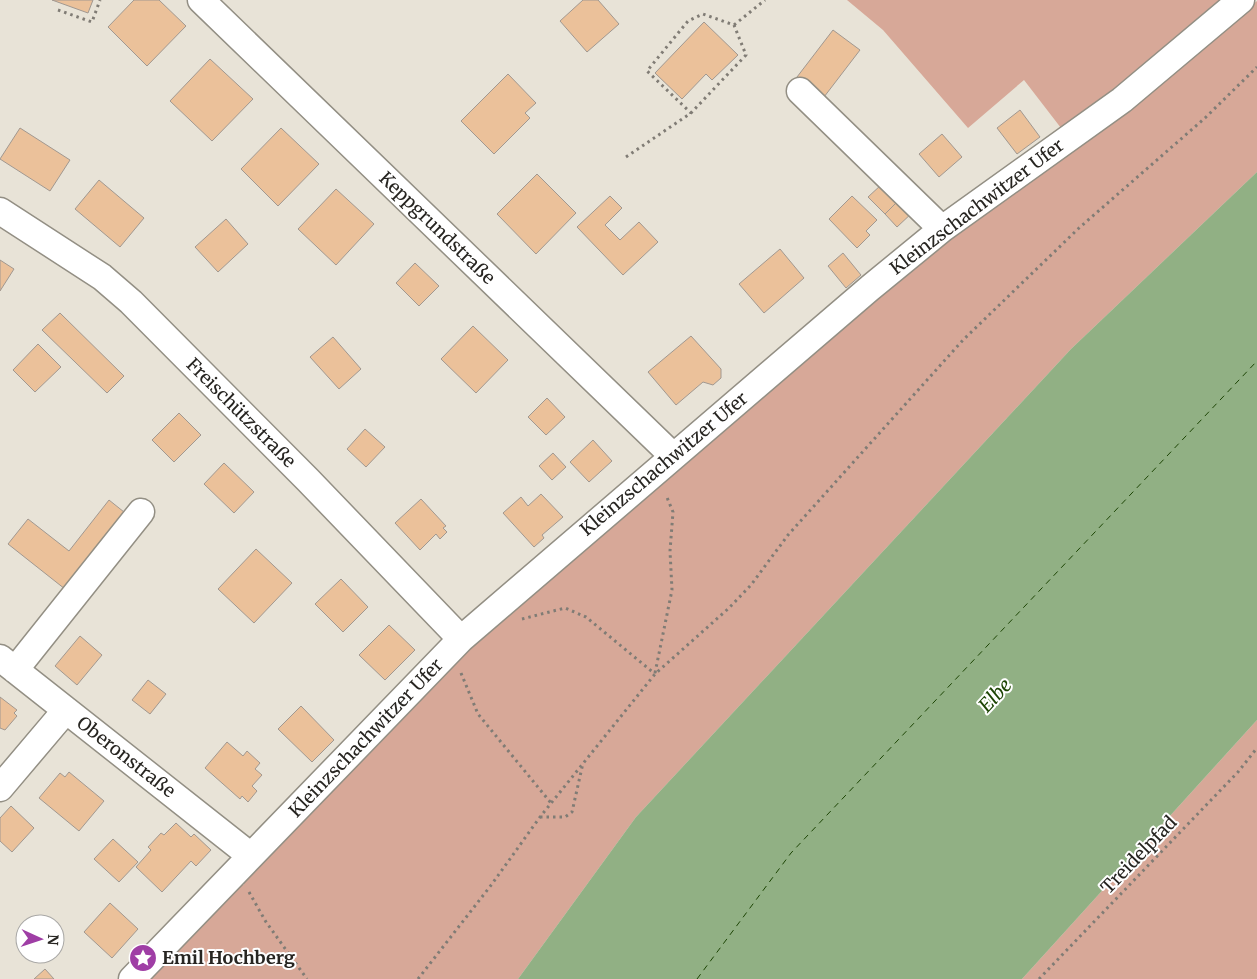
<svg xmlns="http://www.w3.org/2000/svg" width="1257" height="979" font-family="Merriweather,serif">
<style>
.green{fill:#d7a898}
.water{fill:#91b084}
.lines{fill:none;stroke-linecap:round;stroke-linejoin:round}
.ferry{stroke:#1d4504;stroke-width:1;stroke-dasharray:6 5;stroke-linecap:butt}
.building{fill:#ebc19a;stroke:#a19890}
.minor-casing{stroke:#938f84;stroke-width:29}
.path{stroke:#807c75;stroke-width:3;stroke-dasharray:2.5 4;stroke-linecap:butt}
.minor{stroke:#fff;stroke-width:26}
.labels{text-anchor:middle;stroke-width:4;stroke-linejoin:round;paint-order:stroke}
.street-label{font-size:18px;fill:#272521;stroke:#fff}
.poi-label{font-size:18px;font-weight:bold;fill:#272521;stroke:#fff;text-anchor:start}
.water-label{font-size:19px;font-style:italic;fill:#1d4504;stroke:#fff}
</style>
<rect width="100%" height="100%" fill="#e8e3d7"/>
<path class="green" d="M 847,0 L 1224,0 L 1124,86 L 1061,128 L 1024,80 L 968,128 L 883,30 Z
M 1257,1 L 1257,172 L 1071,349 L 636,817 L 518,979 L 148,979 L 238,882 L 244,885 L 243,877 L 469,644 L 947,238 L 1125,111 Z
M 1257,720 L 1257,979 L 1022,979 Z"/>
<path class="water" d="M 1257,172 L 1257,720 L 1022,979 L 518,979 L 636,817 L 1071,349 Z"/>
<g class="lines">
<path class="ferry" d="M 697,979 L 791,853 L 1257,361"/>
</g>
<path class="building" d="M 52,0 L 93,0 L 88,13 Z
M 134,0 L 159,0 L 186,26 L 147,66 L 108,27 Z
M 583,0 L 598,0 L 619,24 L 587,52 L 560,21 Z
M 704,22 L 738,55 L 712,80 L 706,74 L 682,99 L 655,73 Z
M 833,30 L 860,50 L 824,97 L 797,77 Z
M 210,59 L 253,99 L 212,141 L 170,101 Z
M 508,74 L 536,103 L 525,113 L 530,118 L 494,154 L 461,121 Z
M 1020,110 L 1040,137 L 1017,154 L 997,128 Z
M 20,128 L 70,160 L 50,191 L 0,159 Z
M 281,128 L 319,164 L 278,206 L 241,169 Z
M 942,134 L 962,157 L 939,177 L 919,154 Z
M 537,174 L 576,213 L 536,254 L 497,214 Z
M 99,180 L 144,218 L 120,247 L 75,209 Z
M 881,185 L 897,202 L 885,214 L 868,197 Z
M 336,189 L 374,224 L 336,265 L 298,229 Z
M 610,196 L 622,208 L 605,225 L 620,240 L 639,222 L 658,242 L 623,275 L 577,227 Z
M 852,196 L 877,220 L 866,231 L 870,235 L 857,248 L 829,219 Z
M 900,199 L 913,212 L 897,227 L 885,214 Z
M 226,219 L 248,244 L 218,272 L 195,247 Z
M 780,249 L 804,278 L 764,313 L 739,284 Z
M 843,253 L 861,275 L 846,288 L 828,266 Z
M 0,260 L 14,269 L 0,291 Z
M 415,263 L 439,286 L 419,306 L 396,283 Z
M 60,313 L 124,376 L 107,393 L 42,330 Z
M 473,326 L 508,360 L 476,393 L 441,359 Z
M 691,336 L 721,369 L 721,378 L 713,385 L 703,382 L 676,405 L 648,372 Z
M 333,337 L 361,369 L 339,389 L 310,357 Z
M 38,344 L 61,367 L 35,392 L 13,370 Z
M 547,398 L 565,417 L 546,435 L 528,417 Z
M 179,413 L 201,435 L 174,462 L 152,440 Z
M 365,429 L 385,447 L 366,467 L 347,449 Z
M 593,440 L 612,461 L 589,482 L 570,462 Z
M 553,453 L 566,467 L 552,480 L 539,466 Z
M 224,463 L 254,492 L 234,513 L 204,484 Z
M 541,494 L 563,517 L 542,535 L 544,538 L 534,547 L 503,513 L 521,497 L 528,506 Z
M 421,499 L 446,526 L 443,528 L 447,532 L 440,539 L 436,534 L 420,550 L 395,523 Z
M 109,500 L 129,516 L 70,593 L 8,544 L 28,519 L 69,551 Z
M 256,549 L 292,583 L 254,623 L 218,589 Z
M 341,579 L 368,607 L 343,632 L 315,604 Z
M 389,625 L 415,650 L 385,680 L 359,655 Z
M 80,636 L 102,655 L 77,685 L 55,666 Z
M 148,680 L 166,694 L 150,714 L 132,700 Z
M 0,697 L 17,710 L 14,713 L 17,716 L 5,730 L 0,728 Z
M 301,706 L 334,740 L 312,762 L 278,729 Z
M 227,742 L 243,756 L 247,751 L 260,763 L 255,769 L 262,775 L 252,786 L 257,791 L 248,802 L 242,796 L 240,799 L 205,768 Z
M 69,772 L 104,801 L 79,831 L 39,798 L 60,773 L 65,777 Z
M 11,806 L 34,828 L 12,852 L 0,841 L 0,818 Z
M 176,823 L 191,837 L 194,834 L 211,850 L 196,866 L 191,861 L 162,892 L 136,867 L 151,850 L 148,847 L 161,833 L 164,835 Z
M 113,839 L 138,862 L 119,882 L 94,859 Z
M 110,903 L 138,929 L 112,958 L 84,932 Z
M 45,969 L 54,979 L 34,979 Z"/>
<g class="lines">
<g class="minor-casing">
<path id="minor" d="M 201,0 L 673,456
M 800,91 L 942,229
M 0,211 L 102,277 L 131,302 L 308,480 L 461,639
M 0,658 L 251,856
M 15,670 L 141,512
M 0,788 L 66,710
M 132,979 L 461,639 L 870,288 L 942,229 L 1122,100 L 1241,0"/>
</g>
<path class="path" d="M 58,10 L 92,22 L 100,0
M 734,25 L 765,0
M 626,157 L 691,113 L 746,55 L 734,25 L 703,14 L 688,21 L 647,71 L 691,113
M 522,619 L 565,608 L 586,617 L 655,674
M 461,673 L 478,714 L 551,803
M 655,673 L 672,590 L 670,551 L 673,512 L 666,495
M 540,817 L 565,817 L 572,812 L 583,763
M 249,892 L 266,922 L 307,979
M 418,979 L 492,884 L 540,817 L 655,674 L 729,608 L 751,585 L 788,535 L 963,340 L 1079,228 L 1205,118 L 1257,67
M 1039,979 L 1238,772 L 1257,748"/>
<use href="#minor" class="minor"/>
</g>
<defs>
<g id="sight-disc" transform="scale(1.4375)"><circle r="9.5" fill="#9f3ea5" stroke="#fff"/><path d="M0-6L1.8-2.2L6-1.7L2.9 1.2L3.7 5.4L0 3.3L-3.7 5.4L-2.9 1.2L-6-1.7L-1.8-2.2Z" fill="#fff"/></g>
</defs>
<g fill-rule="evenodd">
<use href="#sight-disc" x="143" y="958"/>
</g>
<g class="labels">
<g class="street-label">
<text transform="translate(977 207) rotate(-37)" y="6">Kleinzschachwitzer Ufer</text>
<text transform="translate(437 228) rotate(44)" y="6">Keppgrundstraße</text>
<text transform="translate(241 413) rotate(45)" y="6">Freischützstraße</text>
<text transform="translate(664 464) rotate(-40)" y="6">Kleinzschachwitzer Ufer</text>
<text transform="translate(366 738) rotate(-46)" y="6">Kleinzschachwitzer Ufer</text>
<text transform="translate(126 757) rotate(38)" y="6">Oberonstraße</text>
<text transform="translate(1139 855) rotate(-46)" y="6">Treidelpfad</text>
</g>
<g class="poi-label">
<text x="162" y="964">Emil Hochberg</text>
</g>
<g class="water-label">
<text transform="translate(995 695) rotate(-47)" y="7">Elbe</text>
</g>
</g>
<g transform="translate(40 939) rotate(93)"><circle r="24" fill="#ffffff" stroke="#a9a8a6"/>
<path d="M0-4L9 19L0 12L-9 19Z" fill="#9f3ea5"/>
<text y="-8" font-size="14" font-weight="bold" text-anchor="middle" fill="#272521">N</text>
</g>
</svg>
